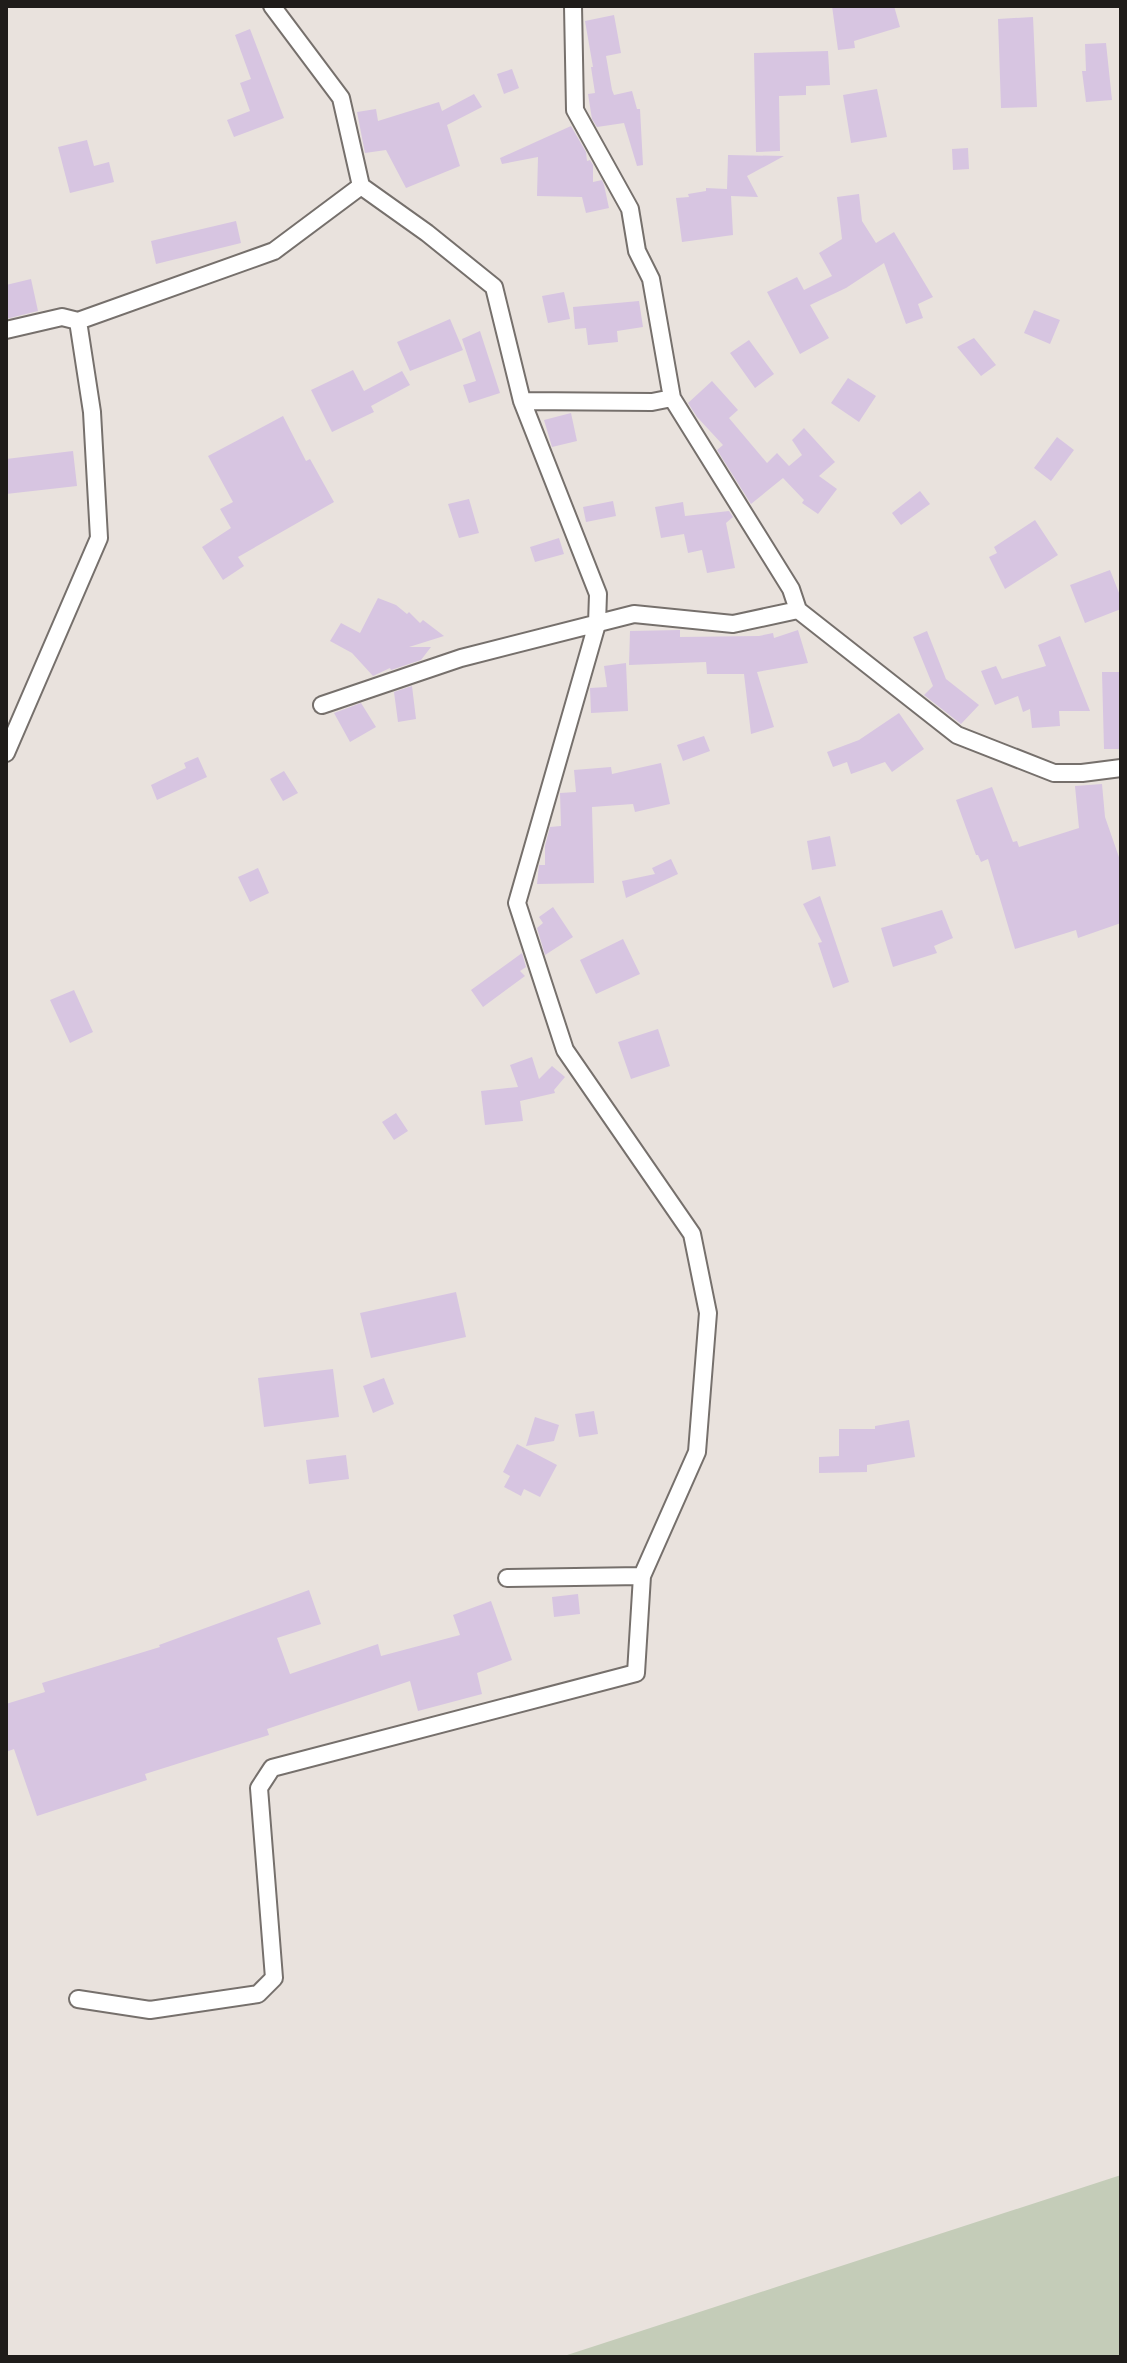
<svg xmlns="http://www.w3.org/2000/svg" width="1127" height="2363" font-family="'Asap Condensed',sans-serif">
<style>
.green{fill:#c4ccb8}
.building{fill:#d7c5e1}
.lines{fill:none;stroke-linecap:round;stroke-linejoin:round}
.minor-casing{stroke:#76706c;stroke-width:20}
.minor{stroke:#fff;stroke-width:16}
</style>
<rect width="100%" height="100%" fill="#e9e2dd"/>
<path class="green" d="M 1121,2175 L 1121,2357 L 561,2357 Z"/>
<path class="building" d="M 832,6 L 894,6 L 900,27 L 854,41 L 855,48 L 838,50 Z
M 614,15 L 621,53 L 606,56 L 612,90 L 614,95 L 632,91 L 637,109 L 640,109 L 643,165 L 637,166 L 624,123 L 597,127 L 592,119 L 588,94 L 595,93 L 591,67 L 593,67 L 585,21 Z
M 1033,17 L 1037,107 L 1001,108 L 998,19 Z
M 250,29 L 284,118 L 234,137 L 227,120 L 250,111 L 240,83 L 251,79 L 235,35 Z
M 1106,43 L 1112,100 L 1086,102 L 1082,71 L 1086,71 L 1085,44 Z
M 828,51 L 830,85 L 806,86 L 806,95 L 779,96 L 780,151 L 756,152 L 754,53 Z
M 512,69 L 519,88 L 504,94 L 497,74 Z
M 877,89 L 887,137 L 851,143 L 843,95 Z
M 474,94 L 482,107 L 447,125 L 460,166 L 406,188 L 386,150 L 365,153 L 357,112 L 376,109 L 378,121 L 439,102 L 442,111 Z
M 571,126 L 586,152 L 587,161 L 590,160 L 593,165 L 593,182 L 602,180 L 604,185 L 609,208 L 586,213 L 582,197 L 537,196 L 538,157 L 502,164 L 500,158 Z
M 87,140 L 94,166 L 109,162 L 114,182 L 70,193 L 58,147 Z
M 968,148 L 969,169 L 953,170 L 952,149 Z
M 728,155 L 784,156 L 747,176 L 758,197 L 731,196 L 733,235 L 682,242 L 676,198 L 689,197 L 688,194 L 706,191 L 706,188 L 727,189 Z
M 859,194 L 862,221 L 876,243 L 894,232 L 933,297 L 918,304 L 923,318 L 906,324 L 884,263 L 846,288 L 810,305 L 829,338 L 800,354 L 767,292 L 797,277 L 804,290 L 832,276 L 819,253 L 842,239 L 837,197 Z
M 236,221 L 241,243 L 156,264 L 151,241 Z
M 31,279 L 38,311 L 6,319 L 6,285 Z
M 564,292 L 570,319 L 548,323 L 542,296 Z
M 639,301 L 643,327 L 617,331 L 618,342 L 588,345 L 586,328 L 575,329 L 573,307 Z
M 1034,310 L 1060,320 L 1050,344 L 1024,333 Z
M 450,319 L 463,350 L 410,371 L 397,342 Z
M 480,331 L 500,393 L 469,403 L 463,385 L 476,381 L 462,339 Z
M 974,338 L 996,365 L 981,376 L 957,347 Z
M 749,340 L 774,374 L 755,388 L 730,353 Z
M 353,370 L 364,391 L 402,371 L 410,385 L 371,406 L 374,412 L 332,432 L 311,390 Z
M 848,378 L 876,396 L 859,422 L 831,403 Z
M 712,381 L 738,410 L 729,418 L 767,463 L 777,453 L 789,466 L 802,455 L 792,440 L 804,428 L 835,462 L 819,476 L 837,489 L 818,514 L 802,503 L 804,500 L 783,478 L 751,504 L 717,450 L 723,445 L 697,417 L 688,403 Z
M 571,413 L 577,441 L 552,447 L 544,420 Z
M 283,416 L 306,461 L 310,459 L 334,502 L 238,557 L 244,566 L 223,580 L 202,547 L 231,528 L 220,509 L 233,502 L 208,456 Z
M 1057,437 L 1074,450 L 1051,481 L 1034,468 Z
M 73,451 L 77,486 L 6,494 L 6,459 Z
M 920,491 L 930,504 L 901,525 L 892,513 Z
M 469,499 L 479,533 L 459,538 L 448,504 Z
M 613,501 L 616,516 L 586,522 L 583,507 Z
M 683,502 L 685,516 L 729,511 L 733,517 L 726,523 L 735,568 L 707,573 L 702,550 L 688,553 L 684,534 L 661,538 L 655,507 Z
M 1035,520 L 1058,555 L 1005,589 L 989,557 L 997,553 L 994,547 Z
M 559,538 L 564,554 L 535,562 L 530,547 Z
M 1110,570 L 1121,598 L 1121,609 L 1085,623 L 1070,585 Z
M 378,598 L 396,605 L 407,614 L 409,612 L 420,623 L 423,620 L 444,636 L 409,647 L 431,647 L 421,660 L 391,670 L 390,668 L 373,676 L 352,653 L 330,641 L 341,623 L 360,633 Z
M 680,630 L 680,637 L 759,636 L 773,633 L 774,638 L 798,630 L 808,663 L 757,672 L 774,727 L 751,734 L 744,674 L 707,674 L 706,662 L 629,665 L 630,631 Z
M 927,631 L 946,679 L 979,705 L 961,724 L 924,695 L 933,686 L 913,637 Z
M 1060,636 L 1090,711 L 1059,711 L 1060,726 L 1032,728 L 1030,709 L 1023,712 L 1018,696 L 995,705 L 981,671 L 996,666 L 1002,679 L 1046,666 L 1038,645 Z
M 626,663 L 628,711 L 591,713 L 590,688 L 607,687 L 604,666 Z
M 1102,672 L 1121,672 L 1121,749 L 1104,749 Z
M 412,686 L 416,719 L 398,722 L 394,692 Z
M 361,703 L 376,727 L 350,742 L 334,713 Z
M 899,713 L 924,749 L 892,772 L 885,762 L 851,774 L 847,762 L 833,767 L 827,752 L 859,740 Z
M 704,736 L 710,751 L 683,761 L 677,745 Z
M 198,757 L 207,777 L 157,800 L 151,785 L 186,768 L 184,763 Z
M 661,763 L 670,804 L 635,812 L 633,804 L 592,807 L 594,883 L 537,884 L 539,865 L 545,865 L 545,846 L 550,827 L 561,826 L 560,793 L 576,792 L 574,770 L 611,767 L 612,774 Z
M 284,771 L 298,793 L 283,801 L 270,779 Z
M 1102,784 L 1105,817 L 1121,863 L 1121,923 L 1078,938 L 1076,930 L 1015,949 L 988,859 L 981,862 L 978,855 L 976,855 L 956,800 L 992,787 L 1013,842 L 1017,841 L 1019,847 L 1079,828 L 1075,786 Z
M 830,836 L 836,866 L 812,870 L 807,841 Z
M 671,859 L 678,874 L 626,898 L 622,881 L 655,874 L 652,868 Z
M 258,868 L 269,893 L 250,902 L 238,877 Z
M 820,896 L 849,982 L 833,988 L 818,943 L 822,942 L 803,904 Z
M 553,907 L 573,937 L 545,955 L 537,928 L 543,923 L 539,917 Z
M 942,910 L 953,938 L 934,946 L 937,953 L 893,967 L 881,928 Z
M 623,939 L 640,974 L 596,994 L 580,960 Z
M 522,953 L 526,967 L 520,971 L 525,976 L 483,1007 L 471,990 Z
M 74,990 L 93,1032 L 70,1043 L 50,1000 Z
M 658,1029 L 670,1066 L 631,1079 L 618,1042 Z
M 532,1057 L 539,1079 L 552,1066 L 565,1077 L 554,1090 L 555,1093 L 520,1101 L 523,1121 L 485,1125 L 481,1091 L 518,1087 L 510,1065 Z
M 396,1113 L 408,1131 L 394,1140 L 382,1122 Z
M 456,1292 L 466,1337 L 371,1358 L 360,1313 Z
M 333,1369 L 339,1417 L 264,1427 L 258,1378 Z
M 384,1378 L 394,1404 L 373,1413 L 363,1386 Z
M 594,1411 L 598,1434 L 579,1437 L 575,1414 Z
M 535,1417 L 559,1425 L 554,1441 L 526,1446 Z
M 909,1420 L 915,1457 L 867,1465 L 867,1472 L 819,1473 L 819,1457 L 839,1456 L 839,1429 L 875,1429 L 875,1426 Z
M 517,1444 L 557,1465 L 540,1497 L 524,1489 L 521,1496 L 504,1487 L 510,1476 L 503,1472 Z
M 346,1455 L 349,1479 L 309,1484 L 306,1460 Z
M 309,1590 L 321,1624 L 277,1638 L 290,1674 L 378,1644 L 381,1656 L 460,1635 L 453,1615 L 491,1601 L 512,1660 L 477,1673 L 482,1694 L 418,1711 L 410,1681 L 267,1729 L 269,1735 L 145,1774 L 147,1780 L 37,1816 L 14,1749 L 6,1752 L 6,1704 L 45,1692 L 42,1683 L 160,1647 L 159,1645 Z
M 578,1594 L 580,1614 L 554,1617 L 552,1597 Z"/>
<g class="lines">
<g class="minor-casing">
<path id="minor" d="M 573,6 L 575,110 L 630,209 L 637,251 L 651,279 L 672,398 L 791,589 L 798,610 L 957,735 L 1054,773 L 1082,773 L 1121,768
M 6,330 L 62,317 L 78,321 L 274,251 L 361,186
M 522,401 L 652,402 L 672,398
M 322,705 L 461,658 L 634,614 L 733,624 L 798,610
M 6,753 L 99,538 L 92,412 L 78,321
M 507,1578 L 642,1576
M 78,1999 L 150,2010 L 258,1994 L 274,1978 L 259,1788 L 272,1768 L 636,1673 L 642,1576 L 697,1452 L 708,1313 L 692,1234 L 565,1050 L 517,903 L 597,624 L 598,594 L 522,401 L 494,287 L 427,233 L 361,186 L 341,98 L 272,6"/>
</g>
<use href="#minor" class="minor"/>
</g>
<rect width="1127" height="2363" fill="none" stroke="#1f1c1a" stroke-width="16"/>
</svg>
